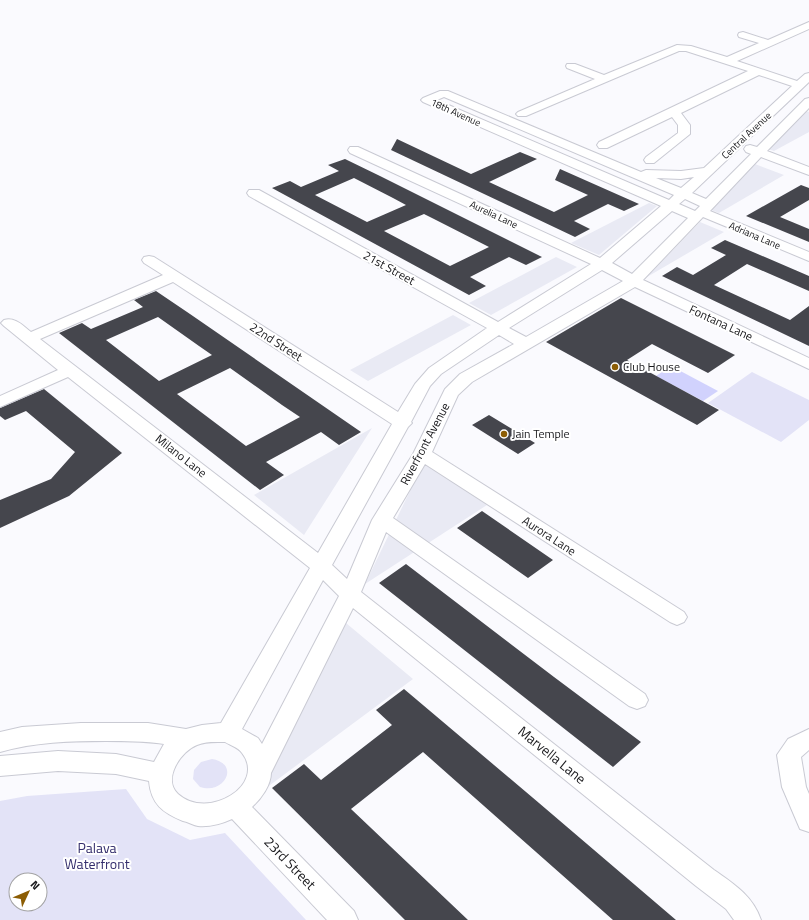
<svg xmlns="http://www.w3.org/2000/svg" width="809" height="920" font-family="'Titillium Web',sans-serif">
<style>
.built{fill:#e9eaf4}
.green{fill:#e3e3f7;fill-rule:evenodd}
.water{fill:#d1d2fd}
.building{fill:#45464d;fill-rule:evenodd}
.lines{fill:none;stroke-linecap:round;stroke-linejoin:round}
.minor-casing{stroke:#c9cad3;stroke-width:2}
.minor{fill:#fff;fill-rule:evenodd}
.poi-dot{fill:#8c5d04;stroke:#fff;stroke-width:1.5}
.labels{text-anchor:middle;stroke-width:4;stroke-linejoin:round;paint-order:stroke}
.far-street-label{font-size:10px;fill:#18181b;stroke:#fff}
.street-label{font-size:12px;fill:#18181b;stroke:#fff}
.poi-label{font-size:12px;fill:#18181b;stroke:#fff;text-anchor:start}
.near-street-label{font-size:14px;fill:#18181b;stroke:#fff}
.near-park-label{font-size:14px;fill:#352f6d;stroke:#fff}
</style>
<rect width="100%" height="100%" fill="#fafafe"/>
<path class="built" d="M 806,111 L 809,112 L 809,132 L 774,151 L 768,149 Z
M 755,164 L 784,175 L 719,213 L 711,210 Z
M 649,203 L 657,206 L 599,255 L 571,243 Z
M 700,222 L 724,232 L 647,277 Z
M 556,257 L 577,267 L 491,315 L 469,303 Z
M 453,315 L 471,325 L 368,381 L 350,370 Z
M 372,428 L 304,535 L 254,495 Z
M 424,462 L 487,505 L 365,584 Z
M 346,623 L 413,679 L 258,794 Z"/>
<path class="green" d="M 752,372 L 809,400 L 809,420 L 781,442 L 708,403 Z
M 212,759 C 241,764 224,795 200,787 L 193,779 L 194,770 L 201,762 Z
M 126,789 L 147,819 L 190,840 L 225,833 L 306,920 L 0,920 L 0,801 L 27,796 ZM 16,880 L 40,880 L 40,904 L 16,904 Z"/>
<path class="water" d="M 671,366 L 718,391 L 703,401 L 656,376 Z"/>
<path class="building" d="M 397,139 L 471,174 L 520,152 L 537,159 L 489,182 L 554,212 L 588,195 L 555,180 L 560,169 L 639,204 L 624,211 L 608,204 L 574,221 L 590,229 L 575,237 L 391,150 Z
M 345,159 L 380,176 L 542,257 L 526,265 L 509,257 L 470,277 L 486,286 L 469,295 L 272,188 L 290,181 L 301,187 L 339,171 L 328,165 ZM 354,178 L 393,198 L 406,205 L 367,222 L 315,195 ZM 424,214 L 434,219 L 489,247 L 450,266 L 384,231 Z
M 801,185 L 809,188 L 809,200 L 780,217 L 809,229 L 809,242 L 746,216 Z
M 725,240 L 809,276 L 809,291 L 747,264 L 714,285 L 790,320 L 809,306 L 809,346 L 662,276 L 677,267 L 693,275 L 726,255 L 711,248 Z
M 156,291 L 190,314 L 361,432 L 339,445 L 321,432 L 266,462 L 284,475 L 260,490 L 59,333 L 82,323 L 91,329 L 143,307 L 134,300 ZM 158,317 L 199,346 L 212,355 L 159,381 L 106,340 ZM 230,368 L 282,405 L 300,417 L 246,446 L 177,394 Z
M 621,298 L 735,355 L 708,373 L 652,344 L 627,360 L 719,410 L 697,425 L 546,342 Z
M 44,389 L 122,453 L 69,496 L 0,528 L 0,500 L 51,479 L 75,452 L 26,411 L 5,420 L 0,416 L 0,408 Z
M 489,415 L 535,443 L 518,454 L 472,425 Z
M 482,511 L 553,560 L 528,578 L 457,528 Z
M 406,564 L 554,677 L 641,742 L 613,767 L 379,583 Z
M 404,689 L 539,803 L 676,920 L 613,920 L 423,752 L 351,809 L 468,920 L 405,920 L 272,788 L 304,764 L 321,780 L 392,725 L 376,710 Z"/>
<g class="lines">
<g class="minor-casing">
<path id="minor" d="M 809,22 L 809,29 L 737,61 L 797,81 L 805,74 L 809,73 L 809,82 L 692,193 L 706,199 L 751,154 L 746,152 L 744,149 L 746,146 L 750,145 L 757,147 L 805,99 L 809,98 L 809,108 L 767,151 L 809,167 L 809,175 L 761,157 L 710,211 L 809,252 L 809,261 L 703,217 L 643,280 L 809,358 L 809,369 L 635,287 L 472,382 L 458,395 L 432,452 L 684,612 L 687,617 L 684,622 L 677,625 L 670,622 L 425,464 L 393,518 L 645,694 L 648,700 L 645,706 L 637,709 L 629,706 L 386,532 L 361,592 L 714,870 C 734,884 753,896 761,920 L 734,920 L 726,909 L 696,886 L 353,608 L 271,773 C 271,785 261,799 252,807 L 354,911 L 358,920 L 327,920 L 232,819 C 221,824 210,827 198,826 C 193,825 188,822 183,821 C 163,813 151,804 149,781 L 116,774 L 58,771 L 0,776 L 0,756 L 58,751 L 116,754 L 154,762 L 164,744 C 145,741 126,741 106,741 C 71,741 34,742 0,752 L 0,732 L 22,727 L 81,723 L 148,723 L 186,729 L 202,725 L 221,723 L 310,568 L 68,377 L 0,407 L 0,396 L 58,370 L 4,326 L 1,323 L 4,320 C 15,317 22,325 31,332 L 163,275 L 144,263 L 142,260 L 144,257 L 149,256 L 154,257 L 398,412 L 415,384 L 429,368 L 487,328 L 249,196 L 247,193 L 249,190 L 259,190 L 498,322 L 591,264 L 350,153 L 348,150 L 350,147 L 358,147 L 600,258 L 661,206 L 423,102 L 421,100 L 423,98 L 440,91 L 448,91 L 641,172 L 646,170 L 681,171 L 704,168 L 792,86 L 759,75 L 681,113 L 690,125 L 690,134 L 654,163 L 646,163 L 644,160 L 646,157 L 678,133 L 678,125 L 672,117 L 607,148 L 599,148 L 597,145 L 599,142 L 748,71 L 686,51 L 679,51 L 526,116 L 518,116 L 516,114 L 518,112 L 595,79 L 567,68 L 566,66 L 567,64 L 575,64 L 604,75 L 677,45 L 691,46 L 727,57 L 759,43 L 739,37 L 738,35 L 739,33 L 743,32 L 768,40 ZM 444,97 L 674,195 L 669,200 L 437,100 ZM 694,177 L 681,188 L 656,178 L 681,179 ZM 685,199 L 700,206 L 695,211 L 679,204 ZM 672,211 L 688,218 L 632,274 L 612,263 ZM 602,270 L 623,281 L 526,337 L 509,328 ZM 173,282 L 392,424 L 318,553 L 40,339 ZM 499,335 L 514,344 L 460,374 L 445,389 L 413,454 L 372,520 L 347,579 L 332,565 L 408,427 L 412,423 L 411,422 L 430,386 L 441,374 ZM 323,580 L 339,596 L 262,744 L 258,738 L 242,729 ZM 225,742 C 230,745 239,748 242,753 C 267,785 208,821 178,794 C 162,779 181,751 197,745 C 206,741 216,742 225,742 Z
M 809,729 L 809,750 L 801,757 L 806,787 L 809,794 L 809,832 L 800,829 L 782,787 L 777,755 L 788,739 Z"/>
</g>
<use href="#minor" class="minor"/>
</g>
<g class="poi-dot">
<circle cx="615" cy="367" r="4"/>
<circle cx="504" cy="434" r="4"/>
</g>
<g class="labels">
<g class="far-street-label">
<text transform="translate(456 112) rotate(24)" y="4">18th Avenue</text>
<text transform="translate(746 135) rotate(-43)" y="4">Central Avenue</text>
<text transform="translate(494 214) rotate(25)" y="4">Aurelia Lane</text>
<text transform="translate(755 235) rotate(23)" y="4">Adriana Lane</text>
</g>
<g class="street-label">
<text transform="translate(389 268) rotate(29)" y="4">21st Street</text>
<text transform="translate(721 323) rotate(25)" y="4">Fontana Lane</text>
<text transform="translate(276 342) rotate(33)" y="4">22nd Street</text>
<text transform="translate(425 444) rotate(-62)" y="4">Riverfront Avenue</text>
<text transform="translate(181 456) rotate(38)" y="4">Milano Lane</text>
<text transform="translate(549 536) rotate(33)" y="4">Aurora Lane</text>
</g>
<g class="poi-label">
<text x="623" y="371">Club House</text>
<text x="512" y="438">Jain Temple</text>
</g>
<g class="near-street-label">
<text transform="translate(552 755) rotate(39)" y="5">Marvella Lane</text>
<text transform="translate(290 863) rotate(46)" y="5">23rd Street</text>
</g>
<g class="near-park-label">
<text x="97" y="853">Palava<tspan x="97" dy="16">Waterfront</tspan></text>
</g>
</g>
<g transform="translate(28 892) rotate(46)"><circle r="19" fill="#ffffff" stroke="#a3a3a4"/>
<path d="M0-3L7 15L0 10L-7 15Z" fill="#8c5d04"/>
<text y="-6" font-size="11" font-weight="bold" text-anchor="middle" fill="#18181b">N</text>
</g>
</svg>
